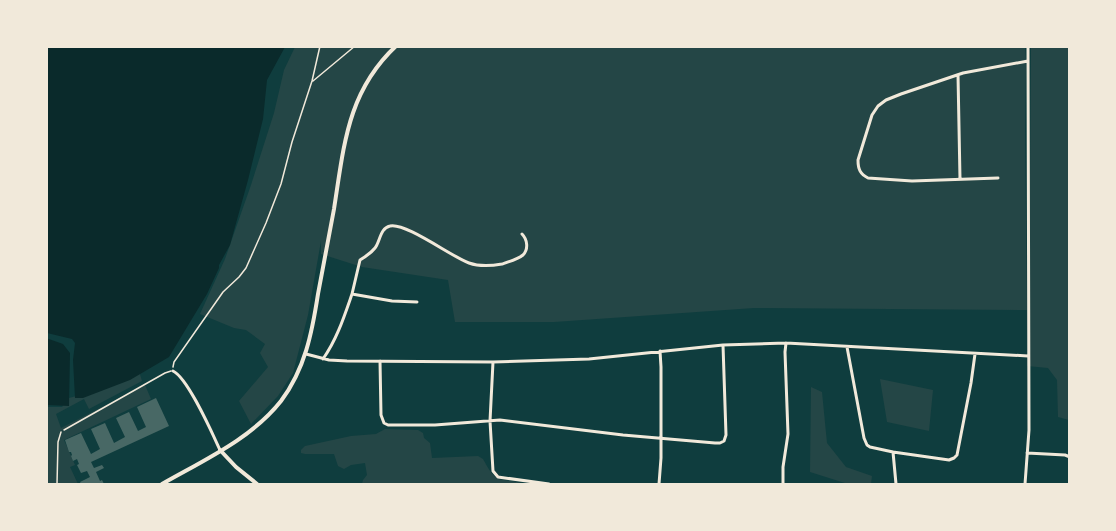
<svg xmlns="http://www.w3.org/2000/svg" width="1116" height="531" font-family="Raleway,sans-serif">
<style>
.green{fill:#244646}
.water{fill:#0a2a2b}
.building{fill:#486865}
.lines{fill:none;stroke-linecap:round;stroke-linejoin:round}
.path{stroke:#f1e9da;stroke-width:1.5}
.service{stroke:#f1e9da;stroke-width:1.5}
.minor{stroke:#f1e9da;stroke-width:3}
.tertiary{stroke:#f1e9da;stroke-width:4}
</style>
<rect width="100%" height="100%" fill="#0f3d3e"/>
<path class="green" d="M 295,47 L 1025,47 L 1026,61 L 1025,131 L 1027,310 L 754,308 L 554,322 L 455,322 L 448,280 L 362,267 L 321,254 L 321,241 L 308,315 L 293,373 L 278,396 L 251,424 L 239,401 L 268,367 L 260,353 L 265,344 L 246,330 L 234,328 L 200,314 L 225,259 L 251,185 L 274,113 L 284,70 Z
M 1031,47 L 1069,47 L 1069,420 L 1058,417 L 1057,380 L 1048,368 L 1027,366 L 1029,303 Z
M 139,371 L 142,381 L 89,409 L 84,399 L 56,414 L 61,428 L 145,385 L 151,399 L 64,440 L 75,465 L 70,467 L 78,484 L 47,484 L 47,407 L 62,407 L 69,398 L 84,394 Z
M 880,379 L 933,390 L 929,431 L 887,422 Z
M 811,387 L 822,392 L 827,443 L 846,467 L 872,476 L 871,484 L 848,484 L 810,472 Z
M 385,429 L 418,430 L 423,433 L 424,438 L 430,443 L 432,458 L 478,456 L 483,459 C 498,487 498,476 523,484 L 362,484 L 363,480 L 367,475 L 365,463 L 351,465 L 344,469 L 338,466 L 334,454 L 305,454 L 301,453 L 301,450 L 305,446 L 351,436 L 376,434 Z"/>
<path class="water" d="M 47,46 L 285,47 L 267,80 L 263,119 L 248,180 L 230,245 L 219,265 L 219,268 L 207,294 L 169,357 L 130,380 L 83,398 L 75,398 L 73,360 L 75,343 L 72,339 L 47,333 Z
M 46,338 L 63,344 L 70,353 L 69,406 L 47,405 Z"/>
<path class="building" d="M 156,398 L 169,426 L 91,462 L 94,468 L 102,465 L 104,468 L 96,472 L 100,481 L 102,480 L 104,484 L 81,484 L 80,482 L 90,477 L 87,471 L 81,473 L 77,465 L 79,464 L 77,459 L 73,461 L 71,456 L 72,455 L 71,452 L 69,452 L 65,440 L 81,433 L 91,454 L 100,449 L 91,429 L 105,423 L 114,443 L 125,437 L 116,418 L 129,412 L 138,431 L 146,427 L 137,407 Z"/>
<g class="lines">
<path class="path" d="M 313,81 L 355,46
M 173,367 L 174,362 L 223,292 L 239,277 L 246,268 L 266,223 L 281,184 L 292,142 L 312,81 L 320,46
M 57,484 L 58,442 L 61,432"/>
<path class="service" d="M 64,430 L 165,373 L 171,371"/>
<path class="minor" d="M 958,75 L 960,179
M 998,178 L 912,181 L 868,178 C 860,174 858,169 858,160 L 872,115 L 878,106 L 886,100 L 901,94 L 963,73 L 1028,61
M 352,294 L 360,260 C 365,257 371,253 375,248 C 380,242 380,228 390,226 C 405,222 452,257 469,263 C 480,267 491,266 502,264 C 508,262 518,259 523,255 C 529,249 527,239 522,234
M 847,347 L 864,438 L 867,445 L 870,447 L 893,452 L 896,484
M 306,354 L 329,360 L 347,361 L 493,362 L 589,359 L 723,345 L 786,343 L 1028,356
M 323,359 C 337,339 344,317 352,294 L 392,301 L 417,302
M 380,361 L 381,415 L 384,423 L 388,425 L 435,425 L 500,420 L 623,435 L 715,443 L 720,443 L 724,441 L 726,435 L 723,345
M 493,362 L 490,421 L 493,471 L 498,477 L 549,484
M 173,371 C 188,378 212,433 220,450
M 893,452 L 949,460 L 954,458 L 957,455 L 971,383 L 975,354
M 1027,453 L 1065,455 L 1070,457
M 659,484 L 661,458 L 661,367 L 660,351
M 783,484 L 783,467 L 788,434 L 785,352 L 786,343
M 1025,484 L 1029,430 L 1028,46"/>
<path class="tertiary" d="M 220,450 L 236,467 L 257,484
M 162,484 C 204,460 251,439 281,401 C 305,369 312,333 318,294 C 323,266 329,237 334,209 C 344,146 347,92 396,46"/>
</g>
<rect width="1116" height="531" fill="none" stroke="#f1e9da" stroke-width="96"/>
</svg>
